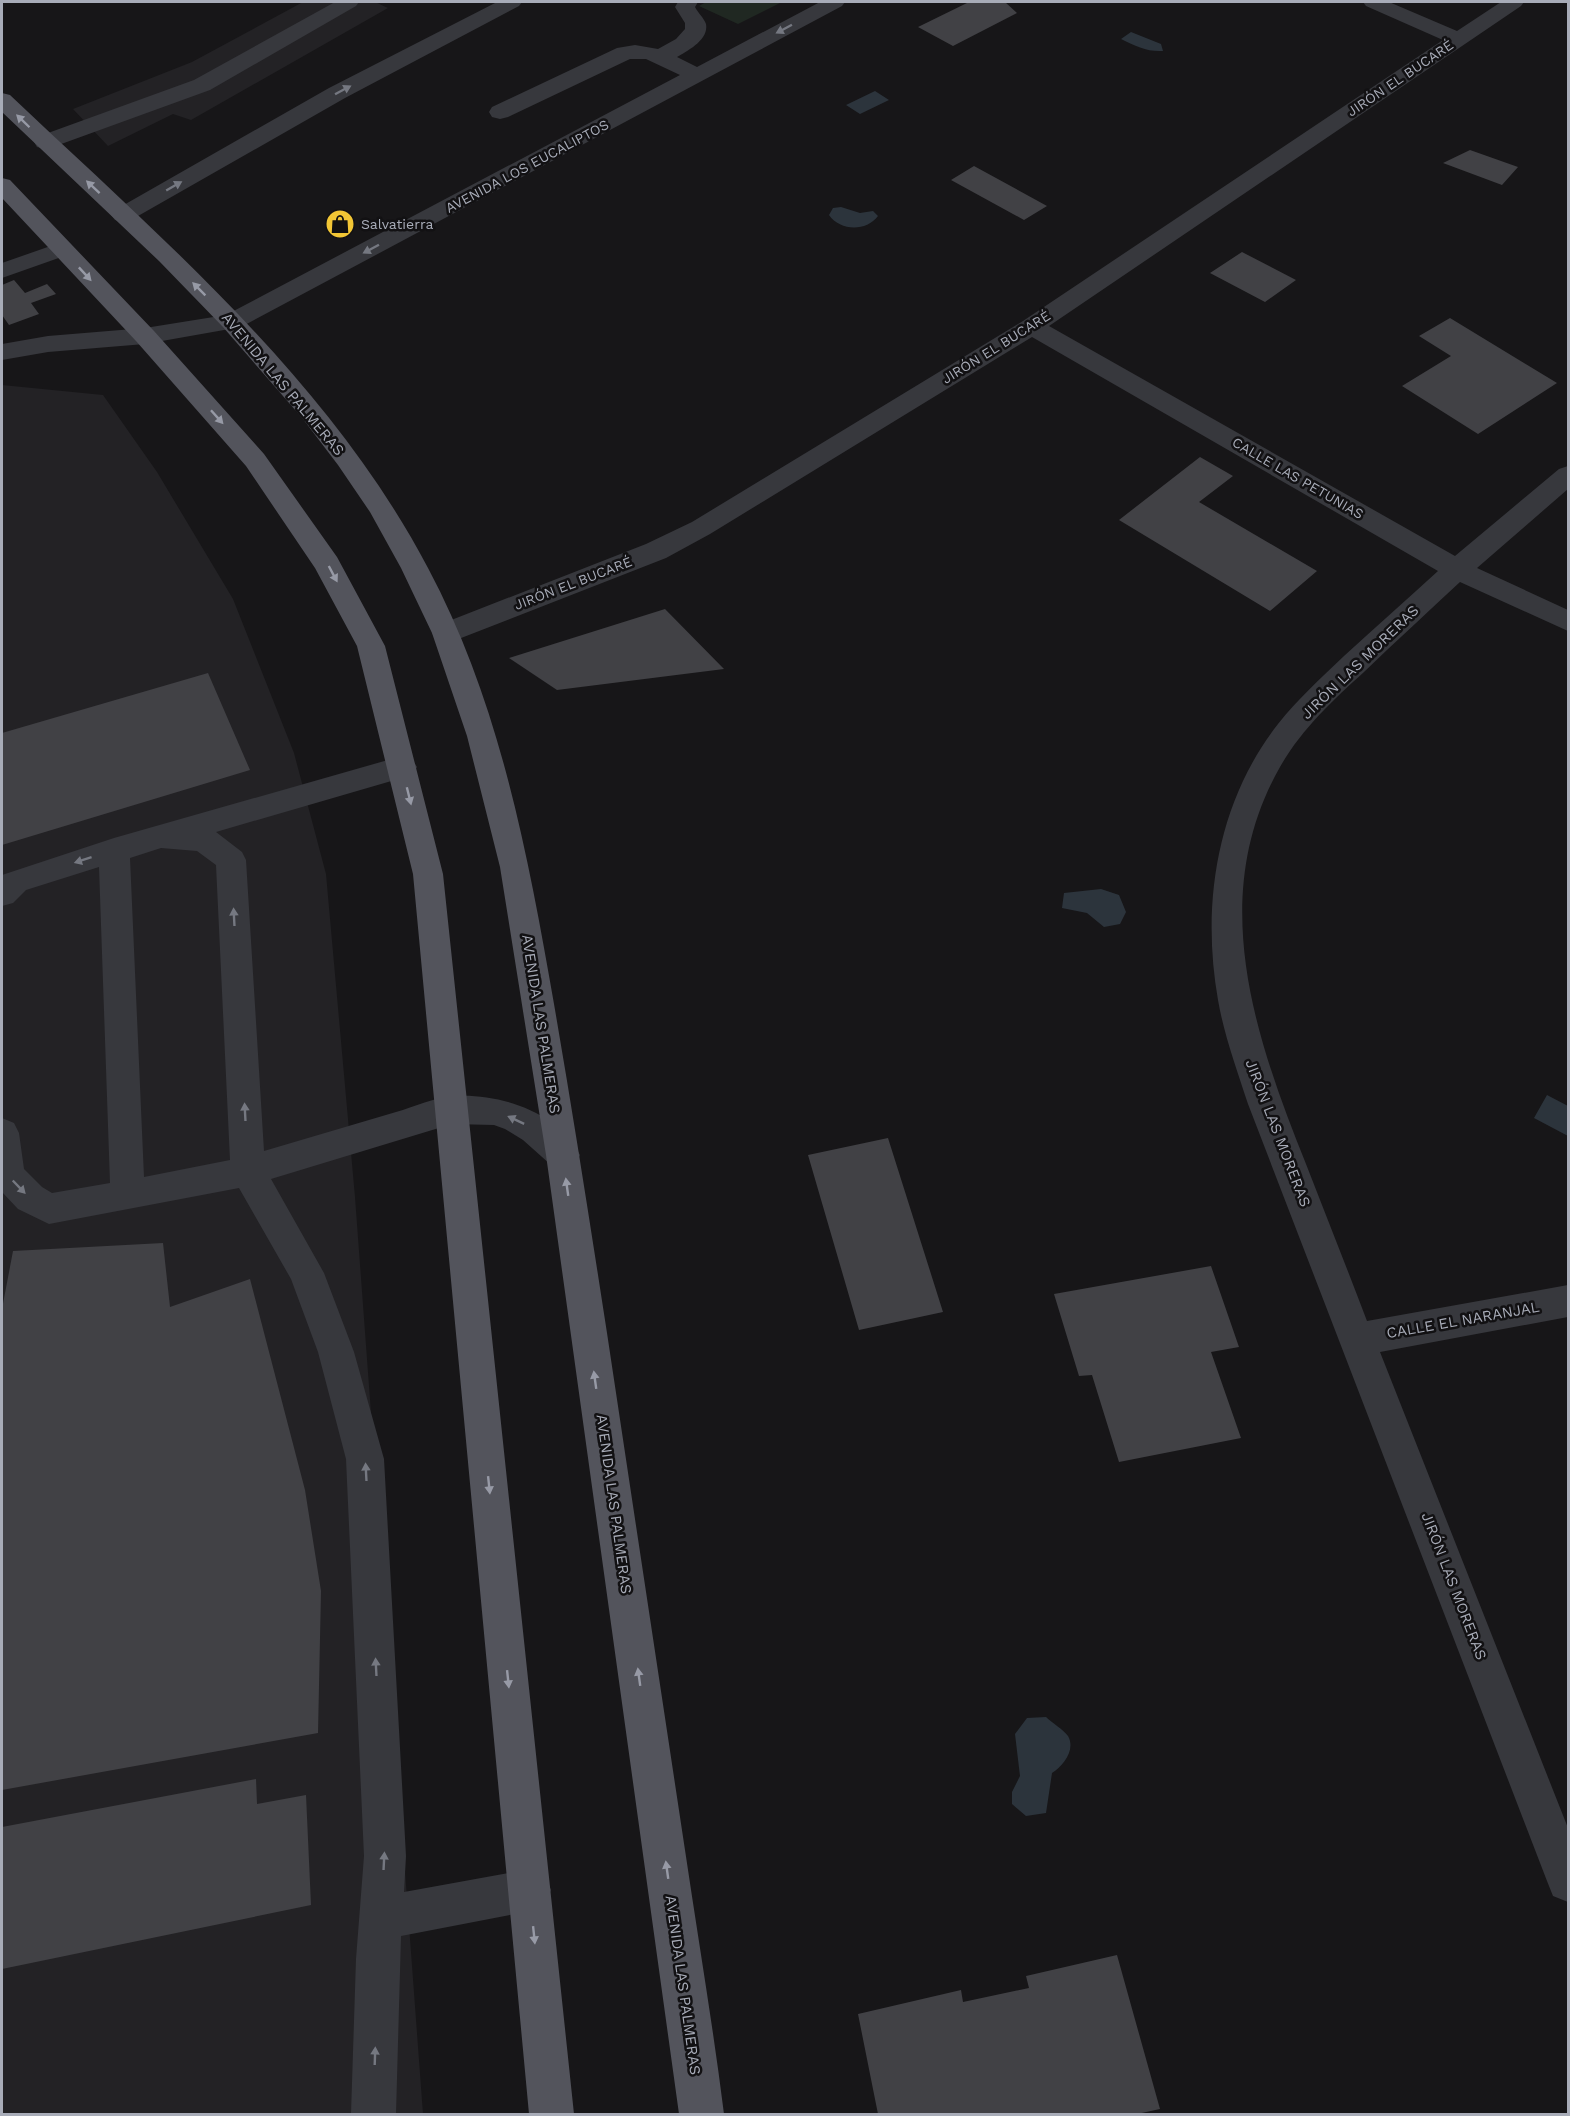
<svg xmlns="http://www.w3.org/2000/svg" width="1570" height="2116" font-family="'Work Sans',sans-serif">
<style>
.built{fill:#232225}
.green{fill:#202822}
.water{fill:#2c343c}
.building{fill:#414145}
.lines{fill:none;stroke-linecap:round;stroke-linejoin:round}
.minor{fill:#37383d;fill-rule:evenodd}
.major{fill:#53545c;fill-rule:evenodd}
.oneway{fill:#757881}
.oneway2{fill:#979aa6}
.labels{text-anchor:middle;stroke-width:5;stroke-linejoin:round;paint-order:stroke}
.far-street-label{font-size:14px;fill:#a8acb8;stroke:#121113}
.far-poi-label{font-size:14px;fill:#a8acb8;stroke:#121113;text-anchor:start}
.street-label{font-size:15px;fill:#a8acb8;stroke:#121113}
</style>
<rect width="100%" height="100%" fill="#171618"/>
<path class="built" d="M 303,2 L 375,2 L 388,8 L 191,120 L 173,114 L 108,146 L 73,109 L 192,62 Z
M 2,385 L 103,395 L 157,472 L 233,599 L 294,753 L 326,874 L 355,1197 L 423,2114 L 2,2114 Z"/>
<path class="green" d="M 706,2 L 782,2 L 738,24 L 699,6 Z"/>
<path class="water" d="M 1131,32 L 1161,44 L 1163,51 C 1147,52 1136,46 1121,39 Z
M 875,91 L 889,100 L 860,114 L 846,105 Z
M 841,207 L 860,213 L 873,211 L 878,216 C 866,232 840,231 829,215 L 833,208 Z
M 1101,889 L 1119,895 L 1126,912 L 1120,924 L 1104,927 L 1087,913 L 1062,908 L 1064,893 Z
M 1547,1095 L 1568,1106 L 1568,1136 L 1534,1118 Z
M 1046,1717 C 1052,1723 1063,1729 1068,1736 C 1076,1750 1063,1766 1052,1773 L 1046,1813 L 1026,1816 L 1012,1804 L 1012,1792 L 1020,1776 L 1015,1734 L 1027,1718 Z"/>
<path class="building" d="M 969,2 L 1005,2 L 1017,13 L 953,46 L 918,27 Z
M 1470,150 L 1518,167 L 1502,185 L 1443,163 Z
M 974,166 L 1047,206 L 1024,220 L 951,180 Z
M 1242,252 L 1296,280 L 1265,302 L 1210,273 Z
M 14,280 L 25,293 L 47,284 L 56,294 L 31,303 L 39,314 L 9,325 L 2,315 L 2,285 Z
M 1450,318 L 1557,383 L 1478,434 L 1402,386 L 1451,356 L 1419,336 Z
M 1200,457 L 1233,476 L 1199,502 L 1317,571 L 1270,611 L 1119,520 Z
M 665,609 L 724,669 L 557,690 L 509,658 Z
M 208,673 L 250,770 L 2,845 L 2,733 Z
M 888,1138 L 943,1312 L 859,1330 L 808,1155 Z
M 163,1243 L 170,1307 L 250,1279 L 305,1490 L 321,1591 L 318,1733 L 2,1790 L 2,1309 L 13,1251 Z
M 1211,1266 L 1239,1347 L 1211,1352 L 1241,1438 L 1119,1462 L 1092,1375 L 1079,1376 L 1054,1294 Z
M 256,1779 L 257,1804 L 306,1795 L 311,1905 L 2,1969 L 2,1827 Z
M 1117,1955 L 1160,2109 L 1137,2114 L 878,2114 L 858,2014 L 961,1990 L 963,2002 L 1029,1988 L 1026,1976 Z"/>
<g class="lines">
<path class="minor" d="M 335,2 L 359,2 L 356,6 L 210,90 L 53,147 L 45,149 L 37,147 L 34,142 L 37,137 L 194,80 Z
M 497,2 L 522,2 L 519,6 L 345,98 L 131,220 L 123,222 L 115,220 L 111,215 L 115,210 L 329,88 Z
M 678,2 L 698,2 L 695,7 C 698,13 704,18 706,24 C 709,40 687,51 677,57 L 697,67 L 820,2 L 845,2 L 842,6 L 241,327 L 145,344 L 48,352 L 2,360 L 2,344 L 48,336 L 145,328 L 226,315 L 680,75 L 646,59 L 630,59 L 508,117 L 500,119 L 492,117 L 489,112 L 492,107 L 617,48 L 635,45 L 658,49 L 676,39 L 685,29 L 685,23 L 675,7 Z
M 1363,2 L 1389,2 L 1457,31 L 1501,2 L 1524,2 L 1521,6 L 1049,326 L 1455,556 L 1559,469 L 1568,466 L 1568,489 L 1477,568 L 1568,610 L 1568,631 L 1460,582 C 1428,612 1396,641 1364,672 C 1333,700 1301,730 1280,767 C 1206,897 1255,1037 1306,1164 C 1326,1216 1347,1268 1367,1321 L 1568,1285 L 1568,1317 L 1380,1352 L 1568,1828 L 1568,1902 L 1553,1896 L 1547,1881 L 1248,1104 C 1237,1070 1224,1035 1218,1000 C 1201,904 1217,802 1278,724 C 1297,700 1321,678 1344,656 C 1375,628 1407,599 1438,571 L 1032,337 L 710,534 L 666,558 L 456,640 L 446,643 L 436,640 L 432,633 L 436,626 L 646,544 L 692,522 L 1023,321 L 1443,40 L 1366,6 Z
M 62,242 L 70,244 L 74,249 L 70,254 L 2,278 L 2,263 Z
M 402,756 L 412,759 L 417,767 L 412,775 L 216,832 L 242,852 L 246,860 L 264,1151 C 308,1138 352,1125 396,1112 C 414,1107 435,1097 454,1096 C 499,1093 559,1112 580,1155 L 575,1165 L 563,1170 L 551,1165 L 523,1140 L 505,1129 L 494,1125 L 452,1124 L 271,1179 L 324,1273 L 354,1352 L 384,1459 L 406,1856 L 404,1892 L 530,1869 L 545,1875 L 551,1890 L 545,1905 L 530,1911 L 401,1936 L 396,2114 L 351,2114 L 356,1959 L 364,1856 L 346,1459 L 318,1352 L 291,1279 L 239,1188 L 49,1224 L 18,1209 L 2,1192 L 2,1118 L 14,1123 L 19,1133 L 24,1169 L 42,1187 L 52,1193 L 110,1183 L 99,867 L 26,890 L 13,903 L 2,906 L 2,875 L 114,838 ZM 161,848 L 197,851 L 216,865 L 230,1160 L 144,1177 L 130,858 Z"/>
<path class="major" d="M 2,93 L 10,95 C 162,239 329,380 428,568 C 500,703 528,855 554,1004 C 573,1114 590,1223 607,1333 C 633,1506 659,1678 685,1850 C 698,1938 713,2026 724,2114 L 679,2114 L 546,1155 L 500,867 L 467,736 L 432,633 L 401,568 L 370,512 L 338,465 L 303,419 L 223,327 L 159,261 L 2,112 Z
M 2,178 L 10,180 L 154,331 L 264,454 L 337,557 L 385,646 L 443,874 L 574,2114 L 529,2114 L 413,874 L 357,646 L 315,568 L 246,466 L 136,341 L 2,198 Z"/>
</g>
<defs><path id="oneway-solid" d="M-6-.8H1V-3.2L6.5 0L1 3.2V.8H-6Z" transform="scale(1.5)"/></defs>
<g class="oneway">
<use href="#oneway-solid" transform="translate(784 29) rotate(152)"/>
<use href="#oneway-solid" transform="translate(343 90) rotate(-28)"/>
<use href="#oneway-solid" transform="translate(174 186) rotate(-30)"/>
<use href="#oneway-solid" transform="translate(371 249) rotate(152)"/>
<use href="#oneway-solid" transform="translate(83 860) rotate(162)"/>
<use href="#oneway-solid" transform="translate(234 917) rotate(-93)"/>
<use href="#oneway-solid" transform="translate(245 1112) rotate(-93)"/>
<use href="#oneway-solid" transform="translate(516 1120) rotate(-155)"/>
<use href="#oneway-solid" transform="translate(19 1187) rotate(46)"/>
<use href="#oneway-solid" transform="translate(366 1472) rotate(-93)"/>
<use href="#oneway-solid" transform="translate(376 1667) rotate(-93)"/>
<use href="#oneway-solid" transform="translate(384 1861) rotate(-87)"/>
<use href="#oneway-solid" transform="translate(375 2056) rotate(-88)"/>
</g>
<g class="oneway2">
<use href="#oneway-solid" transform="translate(23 121) rotate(-136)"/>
<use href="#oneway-solid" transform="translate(93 187) rotate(-137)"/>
<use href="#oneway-solid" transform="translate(85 274) rotate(47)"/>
<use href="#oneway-solid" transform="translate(199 289) rotate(-135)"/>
<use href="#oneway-solid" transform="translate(217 417) rotate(48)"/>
<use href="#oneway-solid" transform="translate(333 574) rotate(62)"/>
<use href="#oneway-solid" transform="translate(409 796) rotate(76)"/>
<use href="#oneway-solid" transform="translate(567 1187) rotate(-98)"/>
<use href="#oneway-solid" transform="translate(595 1380) rotate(-98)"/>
<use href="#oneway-solid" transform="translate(489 1485) rotate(84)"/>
<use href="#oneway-solid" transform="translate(639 1677) rotate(-98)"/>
<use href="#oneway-solid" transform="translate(508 1679) rotate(84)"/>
<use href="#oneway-solid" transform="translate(667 1870) rotate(-98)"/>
<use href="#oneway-solid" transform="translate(534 1935) rotate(84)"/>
</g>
<defs>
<g id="shop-disc" transform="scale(1.5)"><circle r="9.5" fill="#f2c635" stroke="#121113"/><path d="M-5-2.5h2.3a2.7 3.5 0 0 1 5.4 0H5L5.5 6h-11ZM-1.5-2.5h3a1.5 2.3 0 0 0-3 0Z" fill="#111"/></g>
</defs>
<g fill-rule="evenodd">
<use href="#shop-disc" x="340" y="224"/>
</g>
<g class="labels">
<g class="far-street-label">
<text transform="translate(1400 78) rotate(-34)" y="5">JIRÓN EL BUCARÉ</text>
<text transform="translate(527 166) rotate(-28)" y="5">AVENIDA LOS EUCALIPTOS</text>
<text transform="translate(996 347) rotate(-32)" y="5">JIRÓN EL BUCARÉ</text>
<text transform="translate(1298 478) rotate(30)" y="5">CALLE LAS PETUNIAS</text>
<text transform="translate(573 583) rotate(-21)" y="5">JIRÓN EL BUCARÉ</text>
</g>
<g class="far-poi-label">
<text x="361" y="229">Salvatierra</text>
</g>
<g class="street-label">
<text transform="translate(283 384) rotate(50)" y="5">AVENIDA LAS PALMERAS</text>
<text transform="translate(1360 662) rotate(-44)" y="5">JIRÓN LAS MORERAS</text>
<text transform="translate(541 1024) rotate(81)" y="5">AVENIDA LAS PALMERAS</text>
<text transform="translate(1278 1133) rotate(69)" y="5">JIRÓN LAS MORERAS</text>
<text transform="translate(1463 1320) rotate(-10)" y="5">CALLE EL NARANJAL</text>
<text transform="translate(614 1504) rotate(82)" y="5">AVENIDA LAS PALMERAS</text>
<text transform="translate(1454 1586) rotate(69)" y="5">JIRÓN LAS MORERAS</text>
<text transform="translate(683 1985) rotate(82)" y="5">AVENIDA LAS PALMERAS</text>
</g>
</g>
<rect width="1570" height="2116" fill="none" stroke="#a8acb8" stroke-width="6"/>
</svg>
